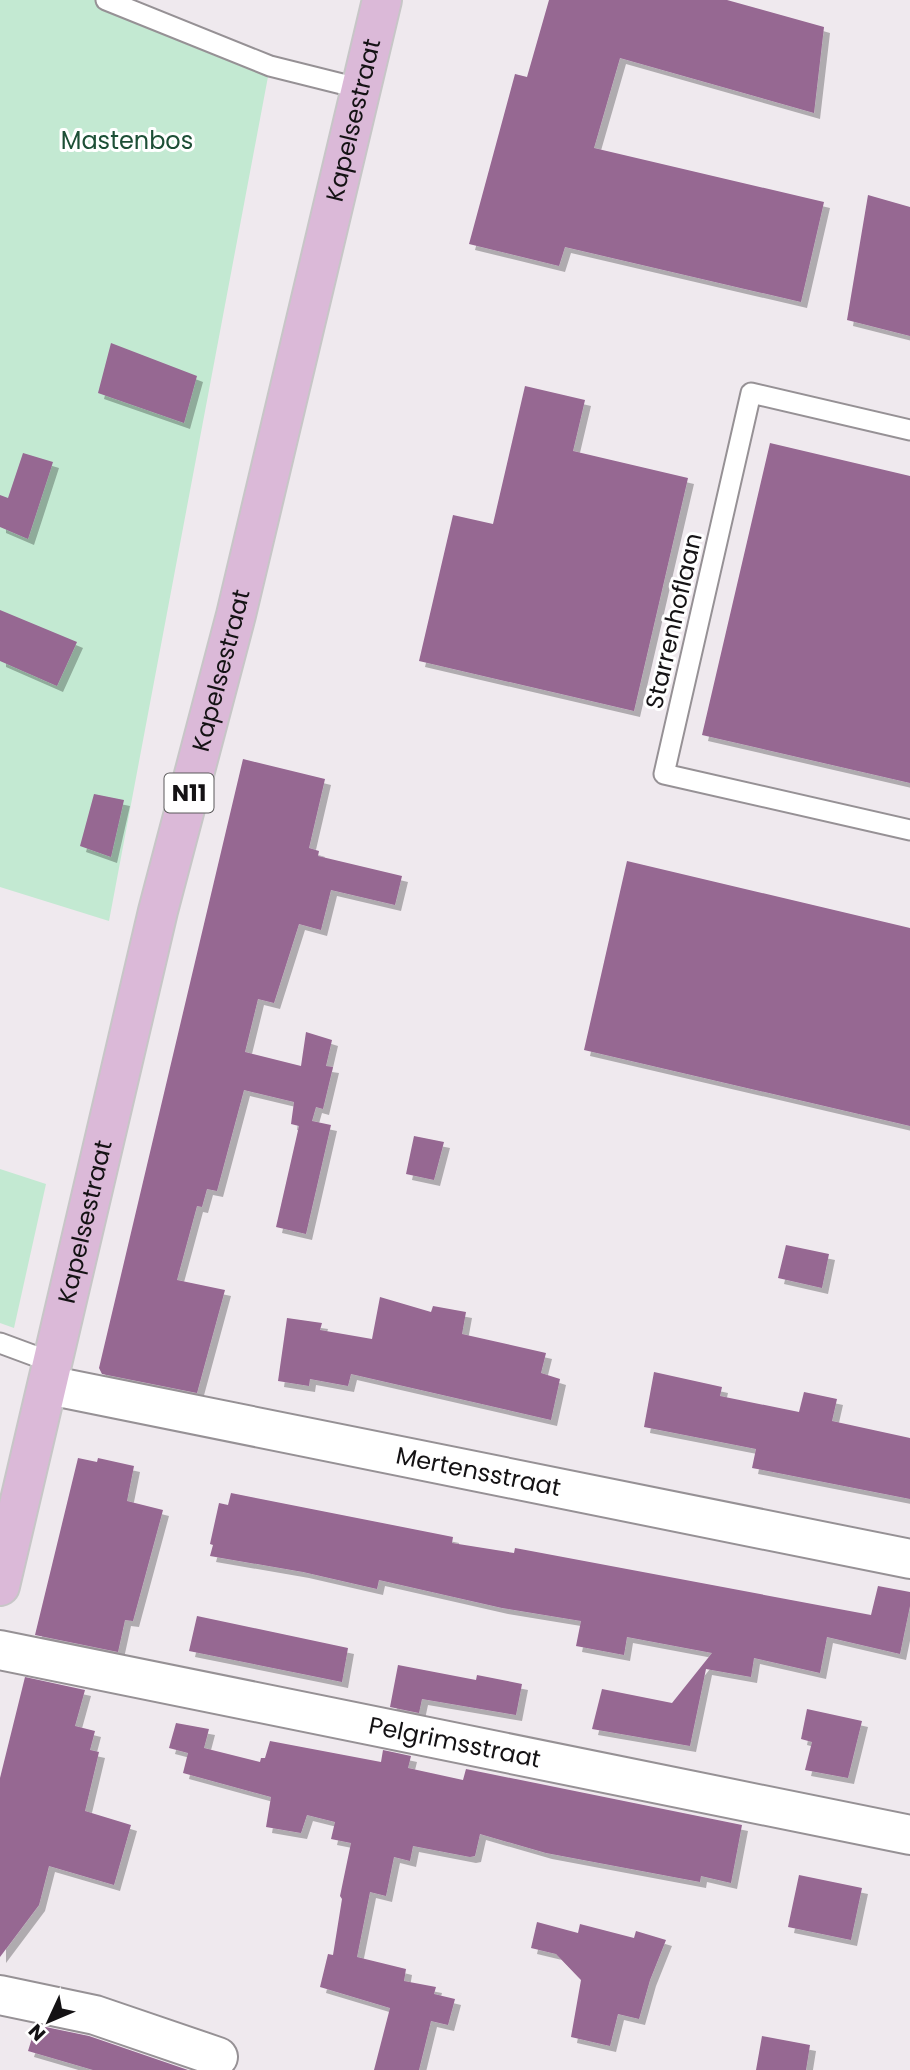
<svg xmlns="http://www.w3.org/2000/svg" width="910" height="2070" font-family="Poppins,sans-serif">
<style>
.green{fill:#c3e9d2}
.building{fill:#966792;filter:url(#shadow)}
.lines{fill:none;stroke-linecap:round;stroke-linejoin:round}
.service-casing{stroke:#969195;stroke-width:23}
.minor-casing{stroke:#969195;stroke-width:42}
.primary-casing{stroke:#c7c6c7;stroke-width:42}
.service{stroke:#fff;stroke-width:19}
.minor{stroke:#fff;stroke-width:38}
.primary{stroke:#dbb9d8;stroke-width:38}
.labels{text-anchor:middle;stroke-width:6;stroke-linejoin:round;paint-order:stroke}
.shield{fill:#fff;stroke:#5a595a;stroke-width:2}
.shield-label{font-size:23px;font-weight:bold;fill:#141214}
.street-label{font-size:24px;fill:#141214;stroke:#fff}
.park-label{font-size:24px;fill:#1d4f36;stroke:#fff}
</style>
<defs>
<filter id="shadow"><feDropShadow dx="6" dy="6" stdDeviation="0" flood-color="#0004"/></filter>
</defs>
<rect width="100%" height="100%" fill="#efe9ee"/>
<path class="green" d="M 0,0 L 124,0 L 270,66 L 109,921 L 0,887 Z
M 0,1169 L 46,1184 L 14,1328 L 0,1323 Z"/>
<path class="building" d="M 549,0 L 727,0 L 824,27 L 814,113 L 620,58 L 594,148 L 824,202 L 801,302 L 565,247 L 559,266 L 469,244 L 515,74 L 527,77 Z
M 868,195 L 910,207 L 910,336 L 847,320 Z
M 111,343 L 197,376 L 184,423 L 98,393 Z
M 525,386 L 585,400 L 573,451 L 688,478 L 634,711 L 419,661 L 453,515 L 493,524 Z
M 770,443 L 910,476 L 910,783 L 702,735 Z
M 23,453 L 53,462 L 28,539 L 0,527 L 0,495 L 8,498 Z
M 0,610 L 77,642 L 57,686 L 0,661 Z
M 243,759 L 325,779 L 309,848 L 319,851 L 318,856 L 402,876 L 395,905 L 331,890 L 321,930 L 299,924 L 274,1003 L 258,999 L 245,1052 L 301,1066 L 306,1032 L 332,1040 L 326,1066 L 333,1067 L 323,1109 L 316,1107 L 312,1121 L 331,1125 L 306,1234 L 276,1227 L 299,1126 L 291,1124 L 294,1102 L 244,1090 L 217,1191 L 207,1189 L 202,1207 L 197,1206 L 177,1280 L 225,1290 L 197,1393 L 102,1374 L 99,1368 Z
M 94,794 L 124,800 L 111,857 L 80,846 Z
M 627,861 L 910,928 L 910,1126 L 584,1050 Z
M 414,1136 L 444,1142 L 434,1180 L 406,1174 Z
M 786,1245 L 829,1254 L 822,1288 L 778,1278 Z
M 380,1297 L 431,1312 L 433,1306 L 466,1312 L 462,1334 L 546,1353 L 541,1373 L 560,1379 L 551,1420 L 351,1374 L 348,1386 L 310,1379 L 309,1386 L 278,1381 L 287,1318 L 322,1323 L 320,1330 L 372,1339 Z
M 654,1372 L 722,1387 L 720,1396 L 799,1412 L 804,1392 L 837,1399 L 832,1421 L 910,1438 L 910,1499 L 752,1468 L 756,1449 L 644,1427 Z
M 78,1458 L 97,1462 L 98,1458 L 134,1466 L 127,1501 L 163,1510 L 133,1621 L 125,1620 L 118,1652 L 35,1635 Z
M 231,1493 L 453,1537 L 452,1543 L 514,1553 L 515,1548 L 871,1615 L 878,1586 L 910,1592 L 910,1606 L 900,1654 L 827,1637 L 820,1673 L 754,1658 L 751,1677 L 706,1669 L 690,1746 L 592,1729 L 602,1689 L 672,1703 L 712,1653 L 627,1637 L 624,1655 L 576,1646 L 581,1621 L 502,1608 L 379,1580 L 377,1589 L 303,1572 L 210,1556 L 213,1545 L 210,1544 L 219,1503 L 228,1505 Z
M 197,1616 L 348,1648 L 342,1682 L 189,1651 Z
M 398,1665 L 476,1680 L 477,1675 L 522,1684 L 516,1715 L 422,1699 L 419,1713 L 390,1707 Z
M 25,1677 L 85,1690 L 75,1726 L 95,1731 L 90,1750 L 99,1752 L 85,1811 L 131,1825 L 114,1885 L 49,1866 L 39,1905 L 0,1957 L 0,1778 Z
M 807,1709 L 862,1721 L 848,1778 L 805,1770 L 812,1742 L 801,1739 Z
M 176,1723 L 209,1729 L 204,1748 L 260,1762 L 261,1758 L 265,1758 L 270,1741 L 381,1762 L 383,1750 L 411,1756 L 408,1768 L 463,1780 L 466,1769 L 742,1825 L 731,1883 L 701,1876 L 700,1882 L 546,1853 L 480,1834 L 475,1856 L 470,1857 L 413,1846 L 410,1861 L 394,1857 L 386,1896 L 370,1892 L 357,1957 L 406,1969 L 404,1981 L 436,1987 L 434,1994 L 455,1999 L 448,2025 L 431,2021 L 419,2070 L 374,2070 L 390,2008 L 320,1987 L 328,1954 L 333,1955 L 342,1899 L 340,1896 L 351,1843 L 331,1839 L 335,1822 L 307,1815 L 301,1833 L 266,1827 L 271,1797 L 183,1773 L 188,1753 L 169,1748 Z
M 799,1875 L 862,1888 L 851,1940 L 788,1927 Z
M 537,1922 L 578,1933 L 580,1924 L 634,1938 L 636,1931 L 666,1940 L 650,1980 L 639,2019 L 618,2014 L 610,2046 L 571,2037 L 581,1980 L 556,1954 L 531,1948 Z
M 36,2025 L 89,2036 L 188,2070 L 93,2070 L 28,2051 Z
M 762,2036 L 810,2045 L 806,2070 L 756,2070 Z"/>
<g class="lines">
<g class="service-casing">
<path id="service" d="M 106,0 L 270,66 L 362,89
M 910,430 L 751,393 L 664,774 L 910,830
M 0,1343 L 54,1363"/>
</g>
<g class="minor-casing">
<g id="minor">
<path id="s1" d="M 48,1385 L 910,1559"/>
<path id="s2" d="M 0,1650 L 910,1835"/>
<path d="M 0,1995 L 95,2015 L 218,2057"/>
</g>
</g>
<g class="primary-casing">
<g id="primary">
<path id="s3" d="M 0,1586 L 158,911 L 236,615 L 382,0"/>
</g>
</g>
<use href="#service" class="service"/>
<use href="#minor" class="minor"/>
<use href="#primary" class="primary"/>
</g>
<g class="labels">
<rect class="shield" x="164.5" y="773.5" width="49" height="39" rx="5"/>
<g class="shield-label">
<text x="189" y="801">N11</text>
</g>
<g class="street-label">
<text dy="8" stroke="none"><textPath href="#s3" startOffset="1508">Kapelsestraat</textPath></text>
<text transform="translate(674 621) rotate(-77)" y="8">Starrenhoflaan</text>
<text dy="8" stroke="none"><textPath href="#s3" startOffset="942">Kapelsestraat</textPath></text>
<text dy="8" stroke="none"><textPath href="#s3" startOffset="374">Kapelsestraat</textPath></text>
<text dy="8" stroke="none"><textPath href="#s1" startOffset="439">Mertensstraat</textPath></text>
<text dy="8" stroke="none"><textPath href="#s2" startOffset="464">Pelgrimsstraat</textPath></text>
</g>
<g class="park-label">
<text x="127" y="149">Mastenbos</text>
</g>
</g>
<g transform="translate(49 2021) rotate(226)" stroke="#ffffff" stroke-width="5" paint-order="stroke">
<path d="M0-5L12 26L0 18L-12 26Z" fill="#141214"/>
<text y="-10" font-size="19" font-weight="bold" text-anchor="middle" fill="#141214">N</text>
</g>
</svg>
